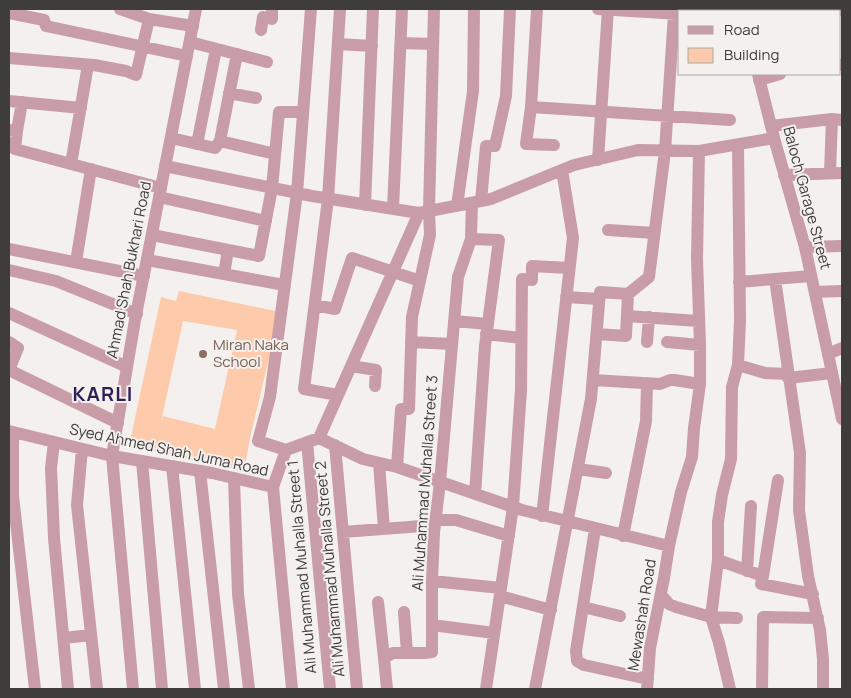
<svg xmlns="http://www.w3.org/2000/svg" width="851" height="698" font-family="Manrope,sans-serif">
<style>
.building{fill:#fdcaab;fill-rule:evenodd}
.lines{fill:none;stroke-linecap:round;stroke-linejoin:round}
.minor{stroke:#c99da7;stroke-width:12}
.tertiary{stroke:#c99da7;stroke-width:12}
.education-dot{fill:#8d6e63;stroke:#f4f0ed;stroke-width:2}
.labels{text-anchor:middle;stroke-width:4;stroke-linejoin:round;paint-order:stroke}
.street-label{font-size:15px;fill:#3e3d3b;stroke:#f4f0ed}
.education-label{font-size:15px;fill:#785e54;stroke:#f4f0ed;text-anchor:start}
.district-label{font-size:20px;font-weight:bold;letter-spacing:1px;fill:#2e1d57;stroke:#f4f0ed}
</style>
<rect width="100%" height="100%" fill="#f4f0ed"/>
<path class="building" d="M 179,291 L 280,312 L 250,438 L 244,471 L 155,451 L 129,446 L 161,297 L 176,301 ZM 183,321 L 237,330 L 215,429 L 163,416 L 161,422 Z"/>
<g class="lines">
<path class="minor" d="M 120,9 L 149,19 L 193,26
M 537,9 L 531,107 L 526,144 L 554,145
M 598,9 L 680,14
M 777,9 L 777,11
M 804,11 L 817,10 L 842,10
M 9,13 L 44,20 L 46,26 L 187,56
M 261,30 L 263,17 L 272,19 L 272,9
M 190,42 L 267,62
M 401,43 L 433,44
M 338,44 L 372,46
M 9,58 L 94,65 L 126,71 L 136,75 L 149,19
M 840,65 L 842,65
M 759,80 L 780,74
M 229,93 L 256,98
M 9,101 L 81,108
M 531,107 L 730,120
M 771,126 L 832,119 L 842,120
M 9,130 L 17,131 L 15,149 L 161,188
M 17,131 L 22,102
M 171,138 L 215,148 L 220,141 L 275,154
M 220,141 L 237,54
M 197,144 L 216,49
M 598,160 L 608,9
M 71,164 L 88,65
M 165,166 L 312,196 L 419,213 L 491,199 L 574,165 L 638,150 L 699,151 L 774,138
M 830,173 L 832,119
M 784,175 L 842,173
M 159,197 L 266,221
M 481,201 L 486,146 L 495,146 L 506,96 L 510,9
M 472,203 L 471,239 L 499,240 L 485,346 L 475,494
M 365,205 L 373,9
M 457,206 L 473,91 L 474,9
M 393,209 L 402,9
M 608,230 L 654,233
M 152,235 L 259,256 L 272,188 L 279,112 L 303,112
M 805,247 L 842,246
M 9,249 L 144,276
M 147,260 L 284,285
M 76,262 L 91,169
M 9,270 L 56,281 L 137,314
M 224,274 L 228,250
M 775,279 L 800,453 L 799,510 L 808,576 L 820,630 L 823,659 L 823,689
M 739,282 L 811,276
M 815,292 L 842,291
M 566,297 L 599,299
M 315,305 L 335,309 L 352,258 L 420,281
M 9,313 L 127,367
M 627,316 L 698,321
M 454,321 L 488,324
M 486,334 L 521,338
M 597,334 L 626,336 L 628,294
M 9,342 L 18,348 L 9,370
M 411,342 L 452,344
M 647,342 L 649,317
M 667,342 L 700,345
M 828,354 L 842,348
M 738,365 L 765,373 L 788,374
M 351,366 L 376,370 L 375,386
M 9,370 L 118,423
M 788,378 L 832,373
M 593,380 L 660,384 L 670,380 L 674,380 L 700,384
M 338,395 L 304,389 L 328,199 L 340,9
M 9,431 L 112,456
M 13,432 L 13,496 L 35,689
M 319,438 L 419,213
M 54,442 L 51,468 L 54,538 L 68,689
M 307,442 L 330,689
M 335,445 L 357,689
M 82,449 L 77,505 L 97,689
M 286,450 L 258,441 L 270,397 L 297,193 L 311,9
M 142,461 L 162,689
M 379,463 L 384,529
M 172,466 L 195,689
M 397,467 L 401,409 L 409,409 L 412,317 L 430,235 L 429,211 L 434,9
M 578,469 L 606,473
M 200,471 L 224,689
M 234,479 L 238,594 L 249,689
M 273,487 L 286,450 L 319,438 L 363,459 L 397,467 L 522,510 L 669,546
M 542,516 L 573,238 L 562,170
M 435,520 L 456,520 L 509,536
M 595,529 L 576,651 L 577,661 L 584,665 L 648,679
M 343,532 L 435,525
M 623,536 L 646,421 L 647,383
M 718,560 L 763,576 L 761,584 L 813,594
M 747,571 L 751,506
M 763,576 L 778,480
M 432,581 L 501,588
M 661,595 L 669,604 L 676,607 L 711,617 L 737,618
M 500,596 L 551,610
M 378,602 L 384,658
M 583,607 L 620,616
M 404,612 L 407,653
M 432,625 L 494,633
M 64,638 L 91,635
M 387,689 L 384,658 L 393,653 L 425,653 L 432,652 L 432,581 L 434,533 L 440,482 L 458,277 L 471,239
M 486,689 L 513,507 L 521,390 L 522,279 L 532,280 L 532,266 L 569,268
M 535,689 L 591,399 L 600,292 L 628,294 L 649,277 L 665,151 L 674,14
M 647,689 L 650,648 L 664,578 L 669,546 L 681,492 L 692,457 L 694,428 L 700,384 L 700,345 L 697,259 L 699,151
M 730,689 L 719,643 L 711,617 L 718,560 L 718,522 L 722,495 L 731,459 L 732,387 L 738,365 L 740,320 L 738,145
M 762,689 L 763,617 L 818,618"/>
<path class="tertiary" d="M 741,9 L 742,11
M 758,74 L 774,138 L 805,247 L 842,419
M 112,456 L 212,473 L 273,487 L 292,689
M 133,689 L 112,456 L 135,320 L 196,9"/>
</g>
<circle class="education-dot" cx="203" cy="354" r="5"/>
<g class="labels">
<g class="street-label">
<text transform="translate(807 198) rotate(75)" y="5">Baloch Garage Street</text>
<text transform="translate(129 270) rotate(-79)" y="5">Ahmad Shah Bukhari Road</text>
<text transform="translate(169 450) rotate(12)" y="5">Syed Ahmed Shah Juma Road</text>
<text transform="translate(425 483) rotate(-86)" y="5">Ali Muhammad Muhalla Street 3</text>
<text transform="translate(302 567) rotate(-95)" y="5">Ali Muhammad Muhalla Street 1</text>
<text transform="translate(330 569) rotate(-95)" y="5">Ali Muhammad Muhalla Street 2</text>
<text transform="translate(642 615) rotate(-81)" y="5">Mewashah Road</text>
</g>
<g class="education-label">
<text x="213" y="350">Miran Naka<tspan x="213" dy="17">School</tspan></text>
</g>
<g class="district-label">
<text x="103" y="401">KARLI</text>
</g>
</g>
<rect width="851" height="698" fill="none" stroke="#3e3d3b" stroke-width="20"/>
<rect x="678" y="10" width="162" height="65" fill="#f4f0ed" stroke="#aba8a6"/>
<rect x="688" y="26" width="25" height="8" fill="#c99da7" stroke="#aba8a6"/>
<text x="724" y="35" font-size="15" fill="#3e3d3b">Road</text>
<rect x="688" y="48" width="25" height="15" fill="#fdcaab" stroke="#aba8a6"/>
<text x="724" y="60" font-size="15" fill="#3e3d3b">Building</text>
</svg>
